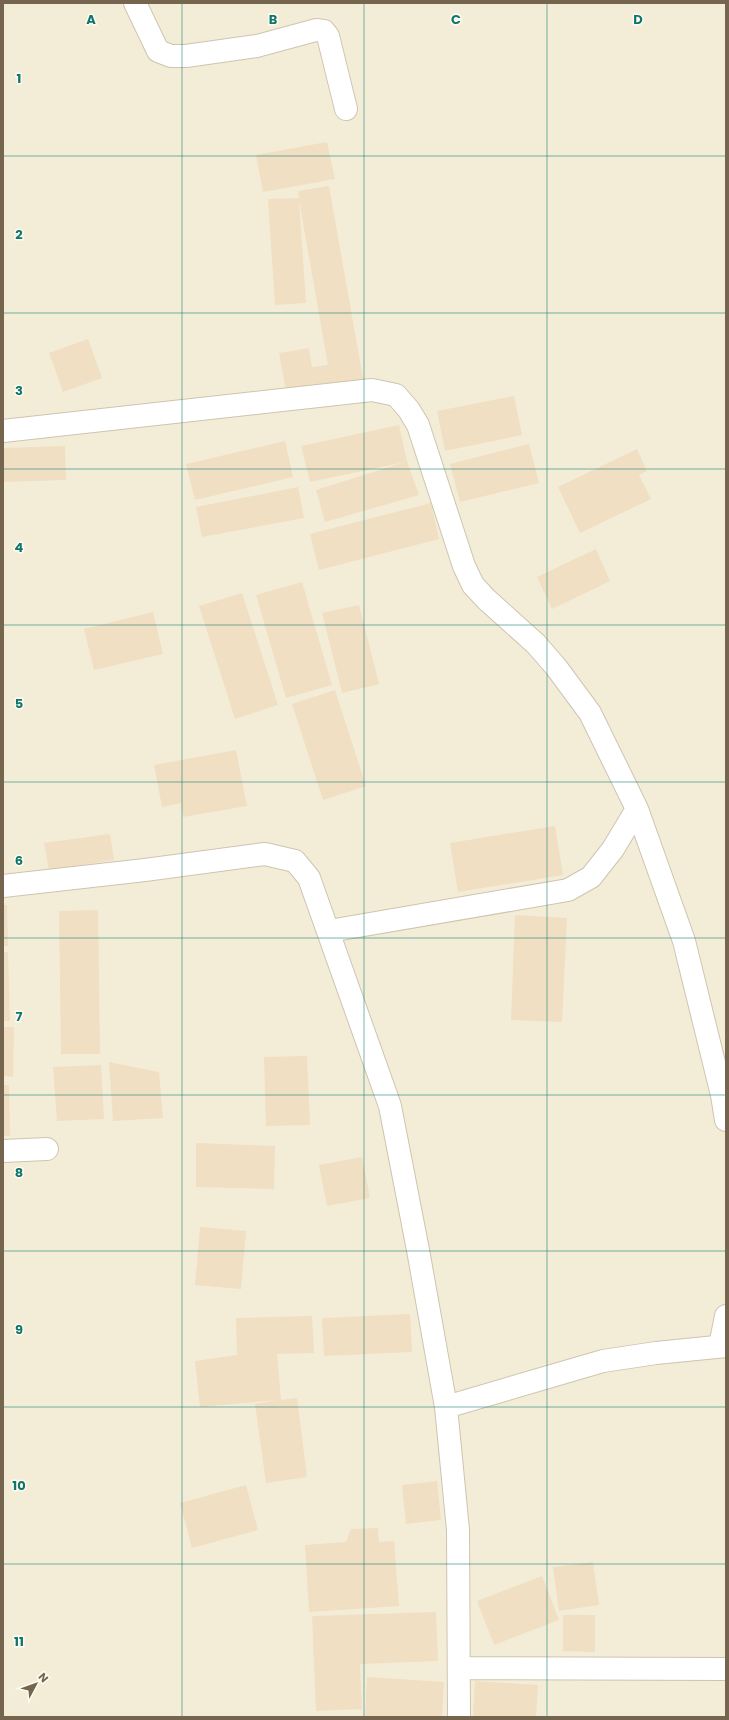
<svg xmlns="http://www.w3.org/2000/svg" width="729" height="1720" font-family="Poppins,sans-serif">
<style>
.residential{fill:#f3edd8}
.building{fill:#f0dfc2}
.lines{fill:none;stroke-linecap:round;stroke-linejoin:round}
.minor-casing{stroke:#cec4b0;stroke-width:24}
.minor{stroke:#fff;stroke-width:22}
.grid{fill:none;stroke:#0f766e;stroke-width:1;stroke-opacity:0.55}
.grid-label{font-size:13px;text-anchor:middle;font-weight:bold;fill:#0f766e;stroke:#fefcf0;stroke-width:3;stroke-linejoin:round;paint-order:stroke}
</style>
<rect width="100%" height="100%" fill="#fcf9ea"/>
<path class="residential" d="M 3,3 L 726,3 L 726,1717 L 3,1717 Z"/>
<path class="building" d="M 327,142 L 335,179 L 263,192 L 256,155 Z
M 329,186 L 364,384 L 287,397 L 279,353 L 309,348 L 312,367 L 328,365 L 299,200 L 306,303 L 275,305 L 268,199 L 299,198 L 298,191 Z
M 88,339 L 102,378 L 63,392 L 49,353 Z
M 514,396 L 522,435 L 445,451 L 437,411 Z
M 399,425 L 407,461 L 419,495 L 325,522 L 316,490 L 405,462 L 310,482 L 301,446 Z
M 285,441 L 293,477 L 195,500 L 186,464 Z
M 529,444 L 539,483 L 460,502 L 450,464 Z
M 65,446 L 66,480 L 3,482 L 3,448 Z
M 637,449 L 647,471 L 639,475 L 651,499 L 580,533 L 558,487 Z
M 298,487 L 304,518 L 202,537 L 196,507 Z
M 431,503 L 439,539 L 319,570 L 310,534 Z
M 596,549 L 610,581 L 552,609 L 537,577 Z
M 302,582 L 332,685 L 286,698 L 256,595 Z
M 242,593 L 278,705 L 235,719 L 199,606 Z
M 359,605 L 379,684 L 342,693 L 322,613 Z
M 153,612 L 163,654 L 94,670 L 84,629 Z
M 335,690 L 366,786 L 323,800 L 292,704 Z
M 236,750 L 247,806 L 183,817 L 181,803 L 162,807 L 154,765 Z
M 555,826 L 563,875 L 458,892 L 450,843 Z
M 110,834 L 114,860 L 49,870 L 44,843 Z
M 3,905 L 7,905 L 8,946 L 3,946 Z
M 98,910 L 100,1054 L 61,1054 L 59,911 Z
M 515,915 L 567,918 L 562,1022 L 511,1020 Z
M 3,952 L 8,952 L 10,1021 L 3,1021 Z
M 3,1027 L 14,1027 L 13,1077 L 3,1076 Z
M 307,1056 L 310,1125 L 266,1126 L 264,1057 Z
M 109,1062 L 159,1072 L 163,1118 L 113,1121 Z
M 101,1065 L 104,1119 L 57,1121 L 53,1067 Z
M 3,1085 L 9,1085 L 10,1136 L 3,1136 Z
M 196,1143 L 275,1146 L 274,1189 L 196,1187 Z
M 362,1157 L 370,1198 L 327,1206 L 319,1165 Z
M 200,1227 L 246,1231 L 241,1289 L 195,1285 Z
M 410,1314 L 412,1352 L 324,1356 L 322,1318 Z
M 312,1316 L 314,1353 L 277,1354 L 281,1400 L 297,1398 L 307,1477 L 266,1483 L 255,1404 L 277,1400 L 200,1407 L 195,1361 L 237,1355 L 236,1318 Z
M 437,1481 L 441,1520 L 406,1524 L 402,1485 Z
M 246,1485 L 258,1530 L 192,1548 L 180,1503 Z
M 378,1528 L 379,1542 L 394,1541 L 399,1606 L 309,1612 L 305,1545 L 346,1542 L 351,1529 Z
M 593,1562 L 599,1605 L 559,1611 L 553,1567 Z
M 542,1576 L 559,1620 L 494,1645 L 477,1601 Z
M 436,1612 L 438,1661 L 360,1664 L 362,1709 L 316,1711 L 312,1616 Z
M 563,1615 L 595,1615 L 595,1652 L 563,1651 Z
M 367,1677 L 444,1682 L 442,1717 L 365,1717 Z
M 475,1681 L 538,1685 L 536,1717 L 473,1717 Z"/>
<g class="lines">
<g class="minor-casing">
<path id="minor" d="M 135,3 L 158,51 L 171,56 L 186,56 L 257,46 L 316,30 L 324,31 L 328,36 L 346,109
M 3,431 L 372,390 L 396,395 L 409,410 L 418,425 L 464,566 L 473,585 L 486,599 L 536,644 L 556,667 L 590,713 L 637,809 L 684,941 L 722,1095 L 726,1120
M 3,886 L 145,870 L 265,854 L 295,861 L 309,878 L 390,1106 L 418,1250 L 446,1407 L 458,1530 L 459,1717
M 329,931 L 568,890 L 591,877 L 613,849 L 637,809
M 3,1151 L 47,1149
M 720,1346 L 726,1316
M 446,1407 L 603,1361 L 656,1353 L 726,1346
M 460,1668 L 726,1669"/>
</g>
<use href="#minor" class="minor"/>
</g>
<path class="grid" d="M 182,3 L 182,1717M 364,3 L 364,1717M 547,3 L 547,1717M 3,156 L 726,156M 3,313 L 726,313M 3,469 L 726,469M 3,625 L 726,625M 3,782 L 726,782M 3,938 L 726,938M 3,1095 L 726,1095M 3,1251 L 726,1251M 3,1407 L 726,1407M 3,1564 L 726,1564"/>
<g class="grid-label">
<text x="91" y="24">A</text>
<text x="273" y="24">B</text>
<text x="456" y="24">C</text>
<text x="638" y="24">D</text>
<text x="19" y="83">1</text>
<text x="19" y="239">2</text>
<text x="19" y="395">3</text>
<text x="19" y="552">4</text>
<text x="19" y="708">5</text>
<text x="19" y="865">6</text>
<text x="19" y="1021">7</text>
<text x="19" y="1177">8</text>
<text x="19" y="1334">9</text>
<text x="19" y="1490">10</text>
<text x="19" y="1646">11</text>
</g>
<rect width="729" height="1720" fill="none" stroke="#76654e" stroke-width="8"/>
<g transform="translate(36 1684) rotate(49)" stroke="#fefcf0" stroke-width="3" paint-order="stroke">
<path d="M0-3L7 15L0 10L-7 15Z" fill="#76654e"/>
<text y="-6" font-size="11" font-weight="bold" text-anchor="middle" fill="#76654e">N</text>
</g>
</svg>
